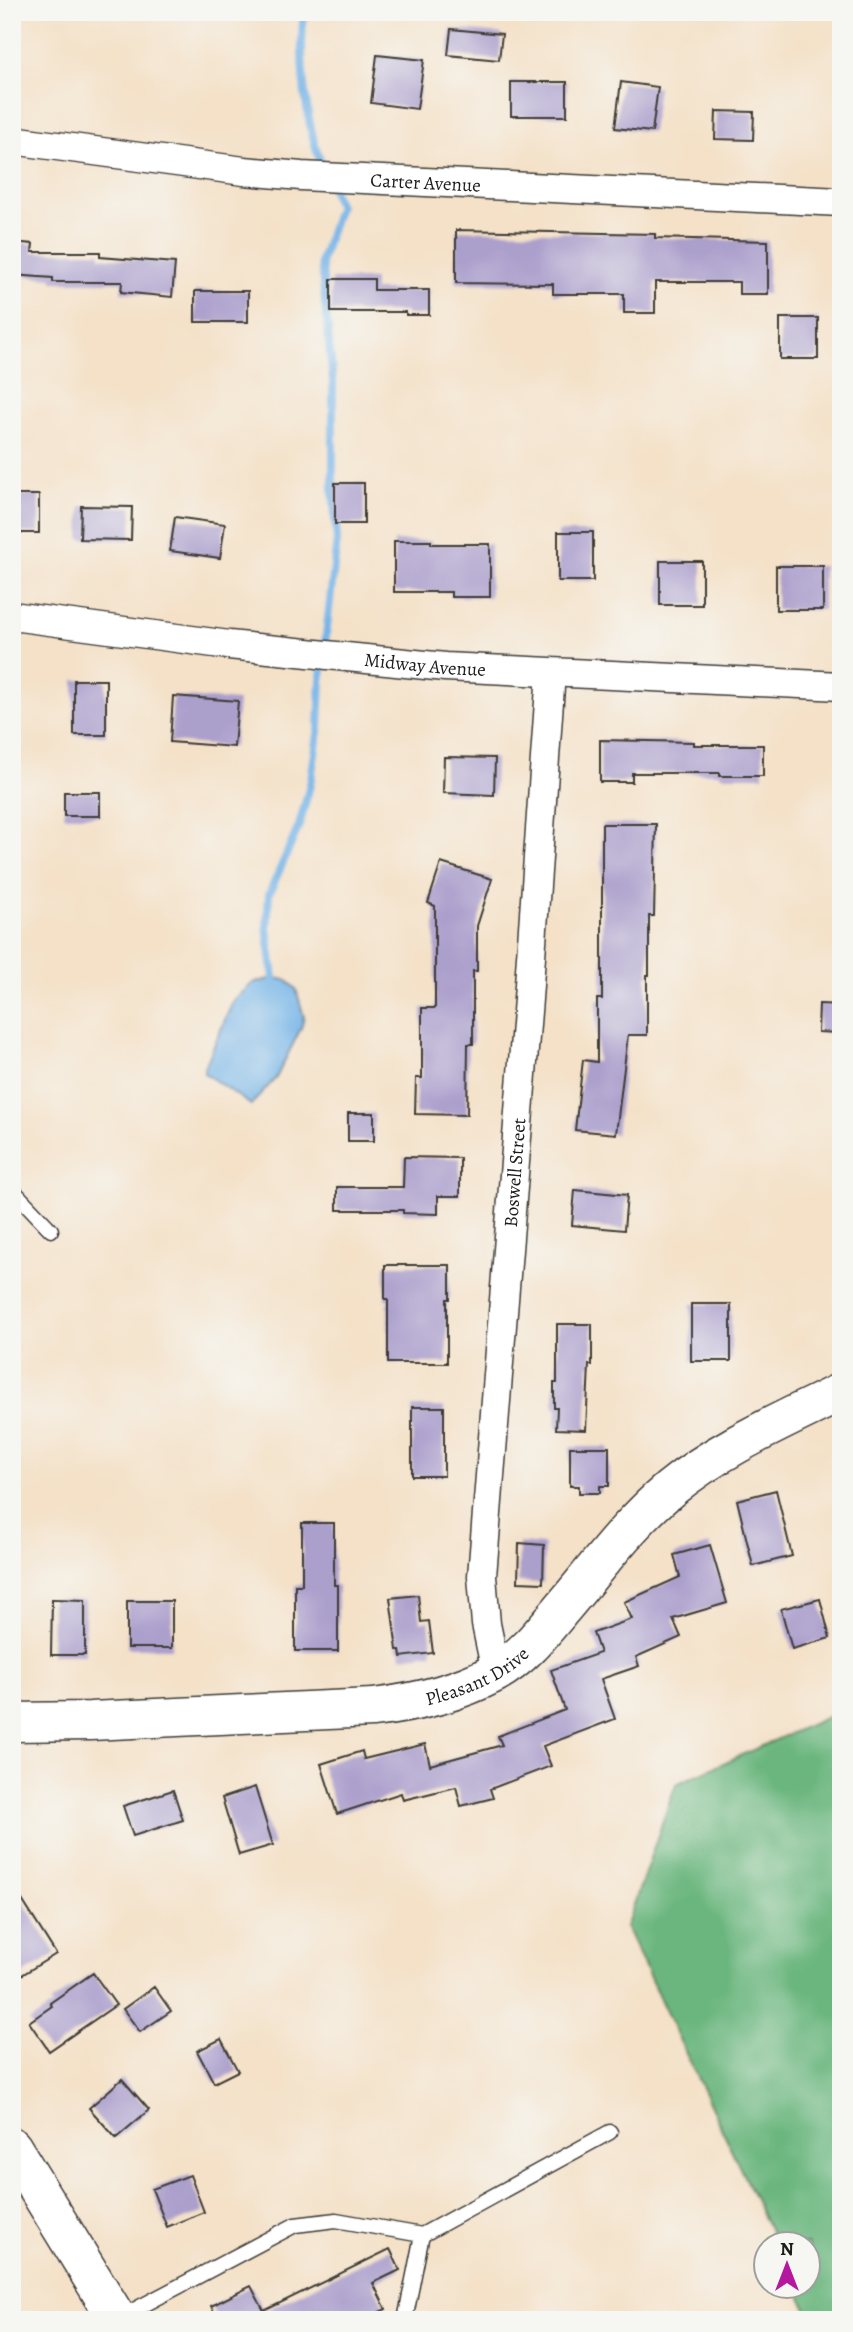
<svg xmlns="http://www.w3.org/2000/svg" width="853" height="2332" font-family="Alegreya,serif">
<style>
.forest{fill:#6ab67e;stroke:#43694d;stroke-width:2}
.water{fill:#73b3e7;stroke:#486882;stroke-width:2}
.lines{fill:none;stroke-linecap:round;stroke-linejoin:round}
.stream{stroke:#73b3e7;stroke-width:8}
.building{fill:#ab9fcc}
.lane-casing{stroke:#3c3a36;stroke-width:17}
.street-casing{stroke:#3c3a36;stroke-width:31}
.secondary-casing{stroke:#3c3a36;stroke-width:41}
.lane{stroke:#fff;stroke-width:14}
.street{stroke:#fff;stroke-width:28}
.secondary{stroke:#fff;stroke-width:38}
.labels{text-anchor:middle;stroke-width:5;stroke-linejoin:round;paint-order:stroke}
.street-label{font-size:19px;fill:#1c1c1c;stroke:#f6f6f2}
</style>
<rect width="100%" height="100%" fill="#f6f6f2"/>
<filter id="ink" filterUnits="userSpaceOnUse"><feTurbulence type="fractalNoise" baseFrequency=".0143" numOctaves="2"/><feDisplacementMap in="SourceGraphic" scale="14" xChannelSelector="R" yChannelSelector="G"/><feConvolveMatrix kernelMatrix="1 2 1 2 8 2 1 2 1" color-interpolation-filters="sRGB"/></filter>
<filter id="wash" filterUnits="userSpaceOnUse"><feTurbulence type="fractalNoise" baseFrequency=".00686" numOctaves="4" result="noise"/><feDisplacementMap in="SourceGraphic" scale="28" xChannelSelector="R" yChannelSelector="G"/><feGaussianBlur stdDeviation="1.57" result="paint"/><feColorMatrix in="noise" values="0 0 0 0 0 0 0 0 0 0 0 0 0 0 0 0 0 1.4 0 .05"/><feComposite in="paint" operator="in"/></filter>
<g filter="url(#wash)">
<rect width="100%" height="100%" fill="#f4e1c8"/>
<path class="forest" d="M 841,1711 L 841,2320 L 812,2320 L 796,2287 L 808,2286 L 808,2244 L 776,2244 L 626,1927 L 676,1784 Z"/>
<path class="water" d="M 274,978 L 287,980 L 296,989 L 304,1017 L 301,1028 L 276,1078 L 251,1105 L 204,1073 L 204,1069 L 233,1001 L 253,983 Z"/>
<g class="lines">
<path class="stream" d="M 304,12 C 298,59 306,128 324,171
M 272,987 L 274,978 L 267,928 L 269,894 L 299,826 L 310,785 L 319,728 L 321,679 L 337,540 L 333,488 L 333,383 L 321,261 L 339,206 L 329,183"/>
</g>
<g id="blocks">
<path class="building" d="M 451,29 L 502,34 L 499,60 L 448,55 Z
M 377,55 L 424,60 L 417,109 L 371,103 Z
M 511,82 L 567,82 L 567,116 L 511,116 Z
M 621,82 L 658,87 L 652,132 L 615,128 Z
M 716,111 L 754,112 L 753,140 L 715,139 Z
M 456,230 L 655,234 L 655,238 L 768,241 L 768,294 L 739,294 L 739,282 L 655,282 L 655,313 L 624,313 L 624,294 L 553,294 L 553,284 L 456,283 Z
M 12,242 L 33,244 L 32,252 L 100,252 L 100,257 L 175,263 L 172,297 L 121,292 L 122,282 L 53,282 L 53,278 L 12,275 Z
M 331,279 L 374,279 L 374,290 L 429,290 L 429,315 L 406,315 L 406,312 L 331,312 Z
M 195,291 L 248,291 L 248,322 L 195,322 Z
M 780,318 L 818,318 L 818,359 L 780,359 Z
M 335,483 L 364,483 L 364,524 L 335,524 Z
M 12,495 L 39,495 L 39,533 L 12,533 Z
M 81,506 L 132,507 L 131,540 L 80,539 Z
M 175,517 L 225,524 L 220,558 L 170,551 Z
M 558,532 L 593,532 L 593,581 L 558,581 Z
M 394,541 L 431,541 L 431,544 L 490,544 L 490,597 L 451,597 L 451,592 L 394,592 Z
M 660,561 L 702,561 L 702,605 L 660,605 Z
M 776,566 L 823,566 L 823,610 L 776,610 Z
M 74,680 L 106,680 L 106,735 L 74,735 Z
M 173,696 L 238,701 L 234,747 L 170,742 Z
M 600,740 L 694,742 L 694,745 L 763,745 L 763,776 L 720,776 L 720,773 L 632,773 L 632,782 L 600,782 Z
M 444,757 L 495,758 L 494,795 L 443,793 Z
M 64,792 L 100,792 L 100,816 L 64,816 Z
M 602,824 L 656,824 L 654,916 L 649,916 L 649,975 L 647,975 L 647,1035 L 628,1035 L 616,1134 L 575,1130 L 583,1060 L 597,1062 L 597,999 L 602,999 Z
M 441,863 L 492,879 L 477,926 L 477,971 L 473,971 L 473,1044 L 468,1044 L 467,1115 L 415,1114 L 416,1078 L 422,1078 L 422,1008 L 435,1008 L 435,906 L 428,903 Z
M 819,1004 L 841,1005 L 841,1033 L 818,1032 Z
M 348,1113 L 374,1113 L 374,1141 L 348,1141 Z
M 404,1157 L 460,1158 L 460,1196 L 438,1196 L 438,1214 L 403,1213 L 403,1210 L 337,1210 L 337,1187 L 403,1187 Z
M 575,1190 L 627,1195 L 624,1230 L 572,1225 Z
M 385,1265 L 450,1265 L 450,1299 L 447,1299 L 447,1363 L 388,1363 L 388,1299 L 385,1299 Z
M 691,1304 L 731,1304 L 731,1361 L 691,1361 Z
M 557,1324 L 592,1324 L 592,1365 L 589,1365 L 586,1430 L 556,1429 L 557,1408 L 554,1408 L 554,1383 L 557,1383 Z
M 412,1407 L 444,1407 L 444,1476 L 412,1476 Z
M 570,1447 L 609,1447 L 609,1486 L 600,1486 L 600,1493 L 579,1493 L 579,1486 L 570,1486 Z
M 776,1490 L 792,1556 L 753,1566 L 737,1500 Z
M 302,1523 L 334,1523 L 334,1585 L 338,1585 L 338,1651 L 295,1651 L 295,1585 L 302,1585 Z
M 519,1543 L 544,1545 L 543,1583 L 518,1582 Z
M 710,1545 L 727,1603 L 673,1619 L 681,1637 L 636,1657 L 639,1666 L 601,1679 L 615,1719 L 543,1746 L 551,1766 L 490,1789 L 493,1798 L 461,1806 L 456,1787 L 403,1800 L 401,1793 L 337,1814 L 321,1764 L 362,1751 L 364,1759 L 425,1744 L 430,1765 L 502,1745 L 498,1736 L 565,1710 L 551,1670 L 600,1653 L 593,1633 L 632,1619 L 624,1602 L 680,1577 L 674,1555 Z
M 418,1595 L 421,1622 L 429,1621 L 433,1653 L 401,1657 L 400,1650 L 397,1650 L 390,1598 Z
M 52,1599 L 85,1600 L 85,1655 L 51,1655 Z
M 820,1599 L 830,1638 L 792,1649 L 781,1609 Z
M 127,1601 L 172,1601 L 172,1648 L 127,1648 Z
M 255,1787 L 273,1845 L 239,1855 L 222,1798 Z
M 173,1790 L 183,1820 L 133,1836 L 123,1806 Z
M 12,1884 L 56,1954 L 12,1981 Z
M 93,1973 L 116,2005 L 49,2051 L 29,2022 L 52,2006 L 50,2003 Z
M 154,1987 L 171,2011 L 140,2032 L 123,2009 Z
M 221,2039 L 238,2071 L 214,2083 L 197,2051 Z
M 122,2079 L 149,2110 L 116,2138 L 89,2108 Z
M 190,2175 L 204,2212 L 167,2227 L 152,2189 Z
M 390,2249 L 400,2270 L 373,2283 L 386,2309 L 363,2320 L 218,2320 L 211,2306 L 251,2286 L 264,2311 Z"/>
</g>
</g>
<g filter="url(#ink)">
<use href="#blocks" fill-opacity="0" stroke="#3c3a36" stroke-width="2"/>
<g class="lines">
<g class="lane-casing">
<path id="lane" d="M 12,1189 L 51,1230
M 119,2318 L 295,2225 L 336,2220 L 422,2235
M 405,2320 L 422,2235 L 610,2132"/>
</g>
<g class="street-casing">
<g id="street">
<path id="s1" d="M 12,140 L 244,171 L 301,176 L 841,202"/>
<path id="s2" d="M 12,616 L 229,645 L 445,667 L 841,686"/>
<path id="s3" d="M 496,1672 L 486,1624 L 482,1576 L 528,999 L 551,673"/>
</g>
</g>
<g class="secondary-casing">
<g id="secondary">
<path id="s4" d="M 12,1722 L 90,1721 L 373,1708 C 415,1703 457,1693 495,1673 C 521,1659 541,1634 560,1611 C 595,1570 628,1524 670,1489 C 721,1447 783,1421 841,1392"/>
<path d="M 12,2147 L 118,2320"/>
</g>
</g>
<use href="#lane" class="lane"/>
<use href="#street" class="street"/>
<use href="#secondary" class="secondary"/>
</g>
</g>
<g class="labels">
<g class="street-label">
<text dy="7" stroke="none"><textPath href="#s1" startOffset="416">Carter Avenue</textPath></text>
<text dy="7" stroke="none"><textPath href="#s2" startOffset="416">Midway Avenue</textPath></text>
<text dy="7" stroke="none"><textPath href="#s3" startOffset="502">Boswell Street</textPath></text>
<text dy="7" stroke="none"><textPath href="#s4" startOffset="471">Pleasant Drive</textPath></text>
</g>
</g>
<rect width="853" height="2332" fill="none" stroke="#f6f6f2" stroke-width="42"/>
<g transform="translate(787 2265)"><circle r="33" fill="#f6f6f2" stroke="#9f9f9c" stroke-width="2"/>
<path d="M0-5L12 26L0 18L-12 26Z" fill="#b5179e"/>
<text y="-10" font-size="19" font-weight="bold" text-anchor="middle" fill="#1c1c1c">N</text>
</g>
</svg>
